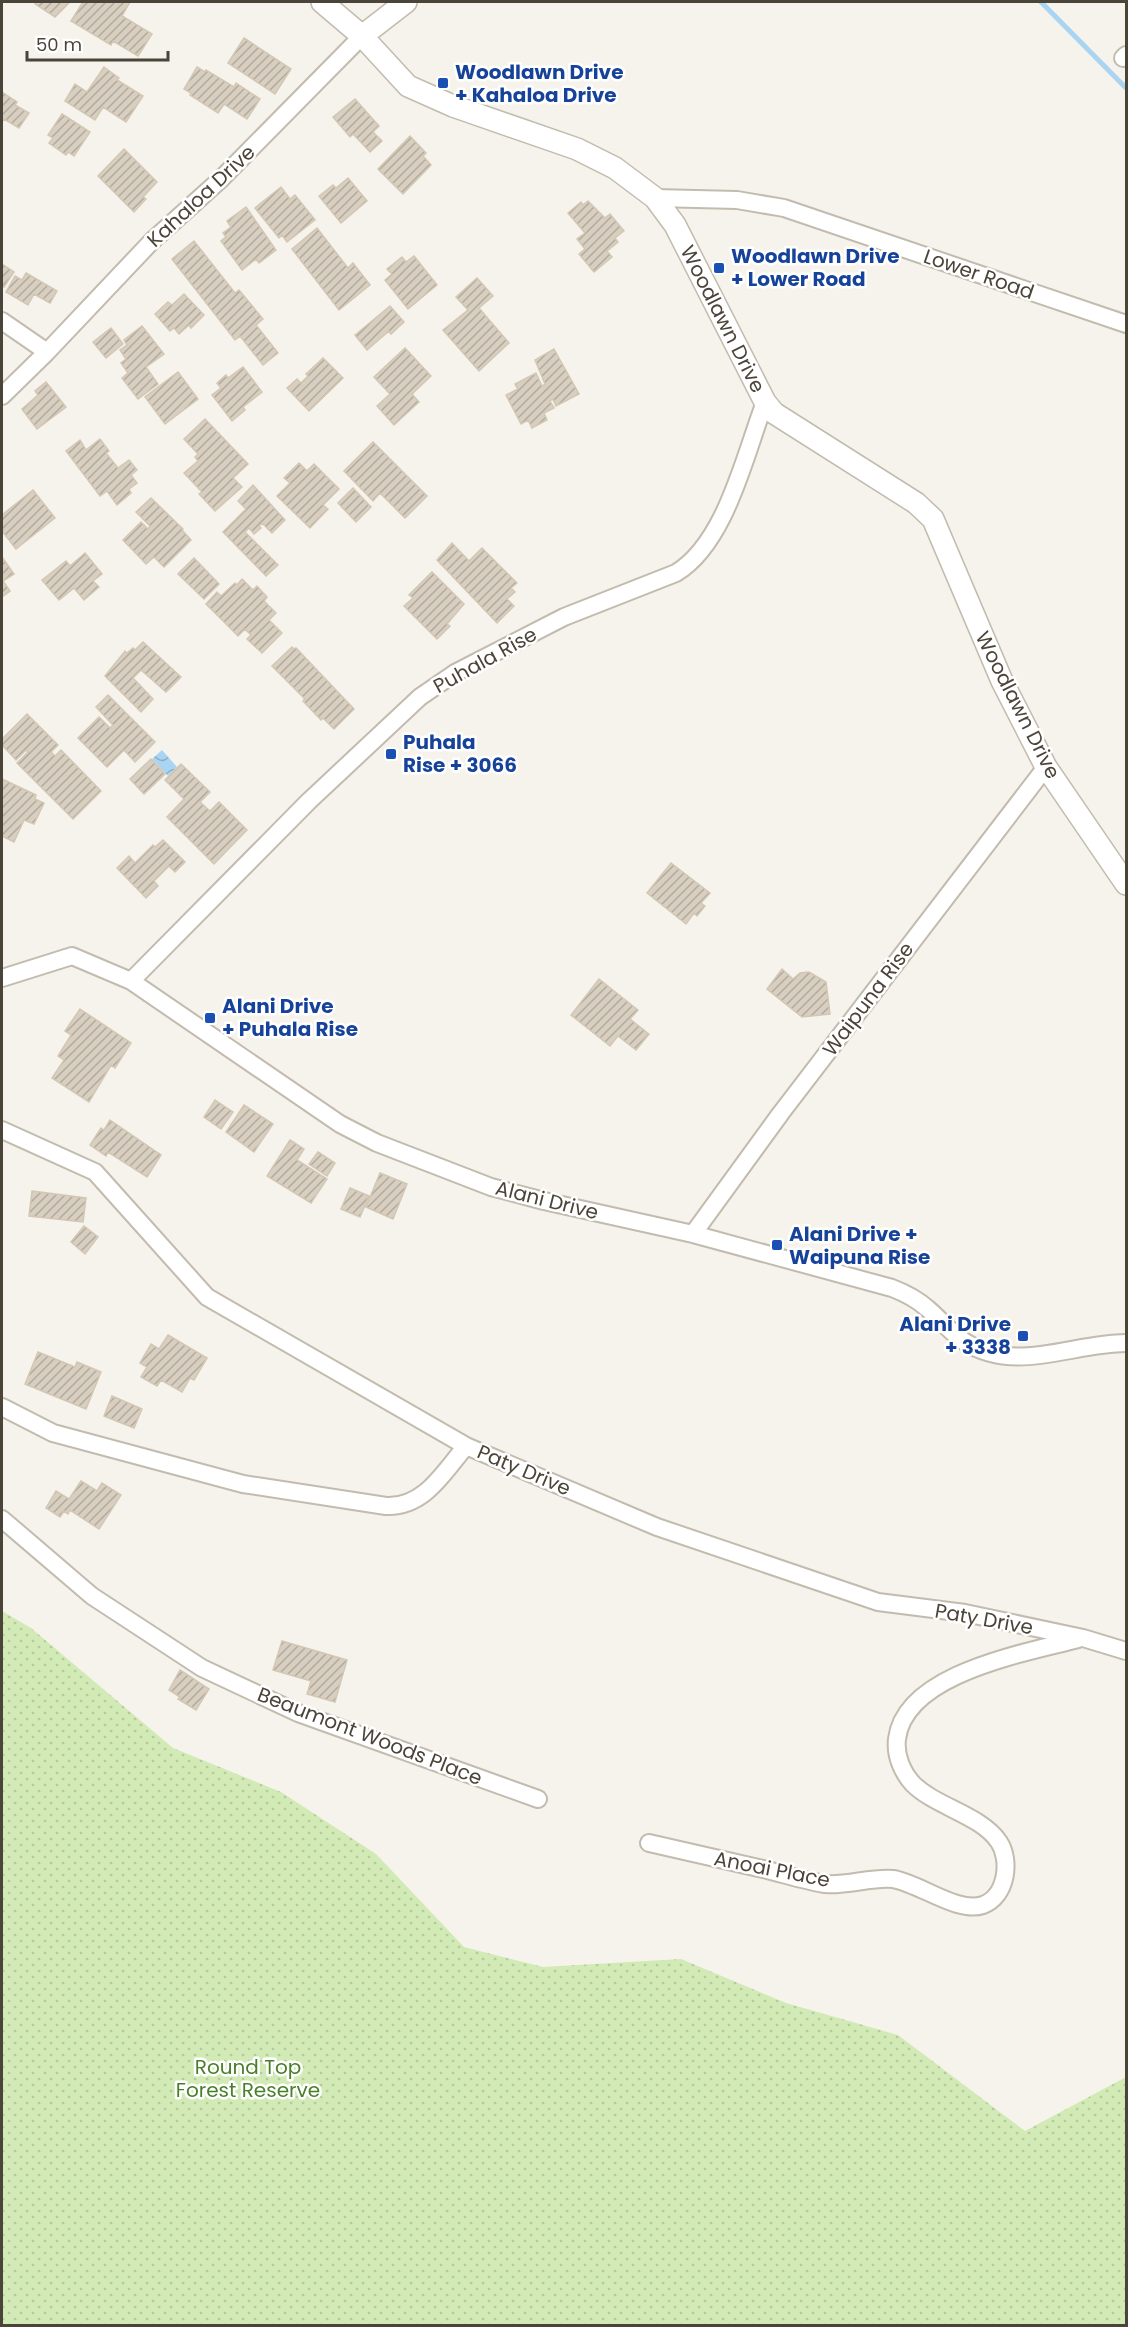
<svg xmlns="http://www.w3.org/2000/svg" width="1128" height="2327" font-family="Poppins,sans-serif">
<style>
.park{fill:url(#park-dots)}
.water{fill:url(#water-waves)}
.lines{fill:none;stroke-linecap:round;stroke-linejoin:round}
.stream{stroke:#a9d4f2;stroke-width:5}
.building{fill:url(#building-hatch);stroke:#d3c7b4;stroke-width:1.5}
.minor-casing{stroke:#c2bbae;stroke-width:20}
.tertiary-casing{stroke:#c2bbae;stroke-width:24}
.minor{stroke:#fff;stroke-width:16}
.tertiary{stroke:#fff;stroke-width:21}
.transit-dot{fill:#1a4fb4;stroke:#fff;stroke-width:2}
.labels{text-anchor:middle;stroke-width:5;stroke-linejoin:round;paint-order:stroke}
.transit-label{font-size:20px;font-weight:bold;fill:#164399;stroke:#fff;text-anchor:start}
.street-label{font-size:20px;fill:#4b4439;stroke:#fff}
.park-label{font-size:20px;fill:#4a7f2a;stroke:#fff}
</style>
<defs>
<pattern id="park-dots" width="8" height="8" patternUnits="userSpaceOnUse" patternTransform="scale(1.5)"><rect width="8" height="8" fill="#d2eab5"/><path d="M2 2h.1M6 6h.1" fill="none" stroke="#b6ca9c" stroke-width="1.8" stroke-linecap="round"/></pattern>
<pattern id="water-waves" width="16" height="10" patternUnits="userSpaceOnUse" patternTransform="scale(1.5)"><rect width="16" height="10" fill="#a9d4f2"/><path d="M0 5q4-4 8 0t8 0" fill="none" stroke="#8caec5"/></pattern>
<pattern id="building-hatch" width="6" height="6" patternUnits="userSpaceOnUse" patternTransform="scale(1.5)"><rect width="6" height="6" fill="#d8cfc1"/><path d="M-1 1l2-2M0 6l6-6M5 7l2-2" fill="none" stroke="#b1aa9e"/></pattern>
</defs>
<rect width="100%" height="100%" fill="#f6f3ec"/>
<path class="park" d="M 2,1611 L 31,1628 L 173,1748 L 281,1792 L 376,1854 L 464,1947 L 543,1967 L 681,1959 L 786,2003 L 898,2035 L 1025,2131 L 1126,2077 L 1126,2325 L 2,2325 Z"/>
<path class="water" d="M 162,750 L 177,767 L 168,776 L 152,759 Z"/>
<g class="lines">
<path class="stream" d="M 1041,2 L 1126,88"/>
</g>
<path class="building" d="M 37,2 L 70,2 L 55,17 L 35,4 Z
M 83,2 L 130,2 L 122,16 L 152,34 L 138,56 L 113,41 L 111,45 L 71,21 Z
M 244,38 L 291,69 L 275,94 L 228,63 Z
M 104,67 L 119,78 L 117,80 L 143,96 L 126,122 L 103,107 L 95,120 L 65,101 L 75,84 L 87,92 Z
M 197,67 L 205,72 L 206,70 L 234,87 L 236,83 L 260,99 L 247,119 L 224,104 L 218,113 L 190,95 L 191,93 L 184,89 Z
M 2,92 L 17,102 L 15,105 L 29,113 L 19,128 L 4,119 L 2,122 Z
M 355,99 L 379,126 L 373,132 L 382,141 L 370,152 L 353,134 L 350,137 L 333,117 Z
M 62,114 L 90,132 L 74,156 L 68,152 L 66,155 L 49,143 L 53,138 L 48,135 Z
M 410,136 L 426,153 L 423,156 L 431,165 L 403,194 L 378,169 Z
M 124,149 L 157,182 L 143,197 L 146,199 L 134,212 L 98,176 Z
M 348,178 L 367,201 L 341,223 L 319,196 L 333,185 L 336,188 Z
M 281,187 L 290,199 L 295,195 L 315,220 L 287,242 L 282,235 L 279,238 L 255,208 Z
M 588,201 L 605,218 L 610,214 L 624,231 L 615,238 L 618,242 L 607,251 L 612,257 L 594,272 L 579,254 L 585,249 L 577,239 L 585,233 L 568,213 L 581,202 L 583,205 Z
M 246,207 L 276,250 L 259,263 L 256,259 L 242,270 L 221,241 L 226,237 L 223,233 L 231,227 L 227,221 Z
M 317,228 L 348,268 L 353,263 L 370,285 L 339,310 L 292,249 Z
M 194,241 L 235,293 L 239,290 L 263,319 L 256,325 L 278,353 L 263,365 L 240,336 L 235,340 L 172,259 Z
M 414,256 L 437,285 L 408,309 L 385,280 L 392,274 L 387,269 L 402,257 L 406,262 Z
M 2,264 L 14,272 L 4,287 L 2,286 Z
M 26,273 L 57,291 L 50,303 L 34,294 L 28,305 L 6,292 L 15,276 L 22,280 Z
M 477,278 L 493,296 L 479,308 L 509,343 L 479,371 L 443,330 L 468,310 L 456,297 Z
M 184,294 L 204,315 L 191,328 L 189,325 L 179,334 L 174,328 L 170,331 L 155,314 L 168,302 L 172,305 Z
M 390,306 L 404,322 L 391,334 L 389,331 L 367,350 L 355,335 Z
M 142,326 L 164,354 L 146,367 L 158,384 L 138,399 L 122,378 L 128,373 L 121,363 L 126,359 L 120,350 L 127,345 L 124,340 Z
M 111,328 L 123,344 L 106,358 L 93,342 Z
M 405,348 L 431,376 L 412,394 L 419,402 L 394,425 L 377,406 L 390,394 L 374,377 Z
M 554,349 L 579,394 L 556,406 L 553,399 L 550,401 L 554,408 L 544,413 L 547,420 L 532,428 L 528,420 L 521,424 L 506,395 L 518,389 L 515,384 L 536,373 L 542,386 L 545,384 L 535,360 Z
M 323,358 L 343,378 L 309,411 L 287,388 L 297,379 L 301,383 L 308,376 L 306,374 Z
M 243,367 L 262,392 L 243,407 L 245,410 L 232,421 L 212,395 L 221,388 L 217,383 L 226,375 L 228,378 Z
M 178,372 L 198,399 L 165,424 L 145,397 Z
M 46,382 L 66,407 L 37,429 L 22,409 L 38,395 L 35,391 Z
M 205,419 L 248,464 L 233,478 L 242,487 L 215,511 L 199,494 L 202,492 L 184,473 L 198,461 L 195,457 L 198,454 L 184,439 Z
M 100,439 L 109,451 L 106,453 L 118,468 L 129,460 L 137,470 L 131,475 L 137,483 L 129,489 L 131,493 L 117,505 L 107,491 L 100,496 L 66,451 L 80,440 L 86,450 Z
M 373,442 L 427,496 L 405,518 L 380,493 L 373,501 L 344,471 Z
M 299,463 L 307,471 L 314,464 L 339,489 L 323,505 L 328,509 L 310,528 L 277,496 L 290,483 L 284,478 Z
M 253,485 L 285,520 L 272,533 L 262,523 L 259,526 L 261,528 L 254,534 L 249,528 L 245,532 L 278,565 L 266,576 L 223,532 L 246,509 L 238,501 Z
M 353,488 L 371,507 L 356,522 L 338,503 Z
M 33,490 L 55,518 L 16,549 L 2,531 L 2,515 Z
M 151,498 L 183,529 L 182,530 L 191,540 L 164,567 L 154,557 L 146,564 L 123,540 L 141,522 L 148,529 L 150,526 L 136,512 Z
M 452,543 L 469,561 L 482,548 L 517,583 L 511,588 L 515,592 L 507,599 L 514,606 L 497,623 L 437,560 Z
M 85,553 L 102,574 L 93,581 L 99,587 L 84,600 L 74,588 L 59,600 L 42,580 L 66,561 L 70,566 Z
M 2,557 L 14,574 L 3,581 L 10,591 L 2,597 Z
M 194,558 L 219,584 L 204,599 L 178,574 Z
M 432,572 L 464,604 L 447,624 L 450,626 L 437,639 L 404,606 L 413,598 L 409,595 Z
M 242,579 L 253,590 L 257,586 L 267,597 L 264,601 L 276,613 L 269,620 L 282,633 L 262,653 L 247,639 L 251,635 L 245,629 L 238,636 L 206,604 L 217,592 L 221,596 L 235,583 L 237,585 Z
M 143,642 L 181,677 L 166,692 L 141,670 L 133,678 L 153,699 L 141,712 L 105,676 L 125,651 L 127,653 L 133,648 L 135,650 Z
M 292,647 L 294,649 L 296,648 L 354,709 L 334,729 L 323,718 L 321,720 L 303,701 L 305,699 L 272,666 Z
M 108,695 L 155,742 L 135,762 L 124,750 L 107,767 L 78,738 L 99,717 L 110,728 L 113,725 L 96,707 Z
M 27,714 L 58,745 L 51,752 L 55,756 L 61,750 L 101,791 L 73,819 L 17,763 L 28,752 L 26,750 L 16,760 L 2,745 L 2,739 Z
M 151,759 L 165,774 L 144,794 L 130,779 Z
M 181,764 L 210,792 L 200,802 L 210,811 L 219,802 L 247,830 L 214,864 L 167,817 L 184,799 L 165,780 Z
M 2,779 L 36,795 L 35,799 L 44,803 L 34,824 L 24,820 L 14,842 L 2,836 Z
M 163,840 L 185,862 L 175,872 L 169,866 L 154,881 L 158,886 L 146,898 L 117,868 L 129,856 L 135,863 L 153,845 L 155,847 Z
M 671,863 L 710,893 L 701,903 L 705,906 L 697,916 L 694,913 L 686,924 L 647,893 Z
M 782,969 L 793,979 L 800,973 L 809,972 L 826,982 L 830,1014 L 802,1017 L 767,989 Z
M 599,979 L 638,1010 L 630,1019 L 649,1034 L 636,1050 L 618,1036 L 610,1046 L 571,1015 Z
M 80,1009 L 131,1043 L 115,1068 L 111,1065 L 89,1102 L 52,1078 L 64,1060 L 58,1056 L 71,1035 L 65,1031 Z
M 215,1100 L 233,1112 L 221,1129 L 204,1117 Z
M 244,1105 L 273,1124 L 254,1152 L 226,1132 Z
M 110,1120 L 161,1155 L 147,1177 L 108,1152 L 106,1156 L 90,1145 L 101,1128 L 104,1130 Z
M 290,1140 L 304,1149 L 297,1160 L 327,1179 L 311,1203 L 267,1176 Z
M 318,1152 L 335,1163 L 327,1176 L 309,1164 Z
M 380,1173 L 407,1184 L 393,1219 L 366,1207 Z
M 350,1188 L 369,1196 L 360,1217 L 341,1209 Z
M 32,1191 L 86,1198 L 83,1222 L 29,1216 Z
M 84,1226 L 98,1237 L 85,1254 L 71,1242 Z
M 168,1335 L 207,1358 L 194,1380 L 190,1378 L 182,1392 L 161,1380 L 157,1386 L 141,1377 L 147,1367 L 140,1363 L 151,1344 L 159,1349 Z
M 38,1352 L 75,1367 L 77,1362 L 101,1372 L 86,1409 L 25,1384 Z
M 112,1396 L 142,1409 L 134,1428 L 104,1416 Z
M 81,1481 L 97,1491 L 102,1483 L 121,1495 L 99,1529 L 70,1510 L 68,1514 L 64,1511 L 60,1517 L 46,1508 L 56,1491 L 69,1499 Z
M 282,1641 L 347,1660 L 335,1702 L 307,1694 L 311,1681 L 273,1670 Z
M 180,1670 L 209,1689 L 196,1710 L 178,1699 L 180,1697 L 169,1690 Z"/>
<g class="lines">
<g class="minor-casing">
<path id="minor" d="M 1123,58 L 1126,55
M 655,198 L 737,200 L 784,208 L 1126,324
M 2,321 L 47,352
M 2,396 L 47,352 L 152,241 L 221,179 L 362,36
M 2,978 L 72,956 L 131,981 L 340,1124 L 377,1143 L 491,1187 L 544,1201 L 693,1234 L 892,1288 C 905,1293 917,1299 928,1309 C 941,1320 951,1333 965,1342 C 1016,1374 1072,1343 1126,1343
M 131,981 L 309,801 L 420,697 L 455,673 L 564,617 L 676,573 C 726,543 745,454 765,402
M 2,1130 L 95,1172 L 207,1297 L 466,1446 L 657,1527 L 878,1602 L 965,1613 L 1083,1638 L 1126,1651
M 693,1234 L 781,1113 L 1046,767
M 2,1407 L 53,1433 L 243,1484 L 386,1506 C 424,1508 444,1472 466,1446
M 2,1519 L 92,1596 L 202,1668 L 298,1713 L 538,1799
M 649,1843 C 687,1852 725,1860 763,1869 C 784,1874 805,1881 825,1884 C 847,1886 871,1877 893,1879 C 919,1883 958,1914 983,1905 C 1007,1896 1011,1860 999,1842 C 981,1815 936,1807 913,1784 C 902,1772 895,1755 897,1739 C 905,1673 1026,1653 1078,1639"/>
</g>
<g class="tertiary-casing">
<path id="tertiary" d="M 322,2 L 362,36 L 408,86 L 453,106 L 577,149 L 615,168 L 655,198 L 675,225 L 765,402 L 774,413 L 916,503 L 933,519 L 1002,681 L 1046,767 L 1126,884
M 362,36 L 406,2"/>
</g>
<use href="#minor" class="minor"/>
<use href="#tertiary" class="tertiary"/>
</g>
<g class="transit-dot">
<rect x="437" y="77" width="12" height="12" rx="3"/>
<rect x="713" y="262" width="12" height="12" rx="3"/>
<rect x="385" y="748" width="12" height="12" rx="3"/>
<rect x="204" y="1012" width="12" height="12" rx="3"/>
<rect x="771" y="1239" width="12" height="12" rx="3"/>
<rect x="1017" y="1330" width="12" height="12" rx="3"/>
</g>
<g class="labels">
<g class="transit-label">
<text x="455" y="79">Woodlawn Drive<tspan x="455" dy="23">+ Kahaloa Drive</tspan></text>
<text x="731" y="263">Woodlawn Drive<tspan x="731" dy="23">+ Lower Road</tspan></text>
<text x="403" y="749">Puhala<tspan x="403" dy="23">Rise + 3066</tspan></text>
<text x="222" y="1013">Alani Drive<tspan x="222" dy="23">+ Puhala Rise</tspan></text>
<text x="789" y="1241">Alani Drive +<tspan x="789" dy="23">Waipuna Rise</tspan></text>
<text x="1011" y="1331" text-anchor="end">Alani Drive<tspan x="1011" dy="23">+ 3338</tspan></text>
</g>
<g class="street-label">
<text transform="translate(201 196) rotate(-43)" y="7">Kahaloa Drive</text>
<text transform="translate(979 274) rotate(19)" y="7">Lower Road</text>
<text transform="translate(723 319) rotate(63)" y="7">Woodlawn Drive</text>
<text transform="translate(485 660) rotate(-29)" y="7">Puhala Rise</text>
<text transform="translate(1018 705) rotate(63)" y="7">Woodlawn Drive</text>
<text transform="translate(868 999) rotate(-53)" y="7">Waipuna Rise</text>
<text transform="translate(547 1200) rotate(14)" y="7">Alani Drive</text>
<text transform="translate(524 1470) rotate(23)" y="7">Paty Drive</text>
<text transform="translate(984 1619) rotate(10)" y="7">Paty Drive</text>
<text transform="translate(370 1736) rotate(21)" y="7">Beaumont Woods Place</text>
<text transform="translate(772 1869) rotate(11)" y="7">Anoai Place</text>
</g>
<g class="park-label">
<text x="248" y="2074">Round Top<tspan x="248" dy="23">Forest Reserve</tspan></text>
</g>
</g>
<rect width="1128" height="2327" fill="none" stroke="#4b4439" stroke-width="6"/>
<path d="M27 51v9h141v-9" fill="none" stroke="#4b4439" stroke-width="3"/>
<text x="36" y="51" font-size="18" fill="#4b4439" stroke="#ffffff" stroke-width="4.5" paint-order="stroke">50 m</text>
</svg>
